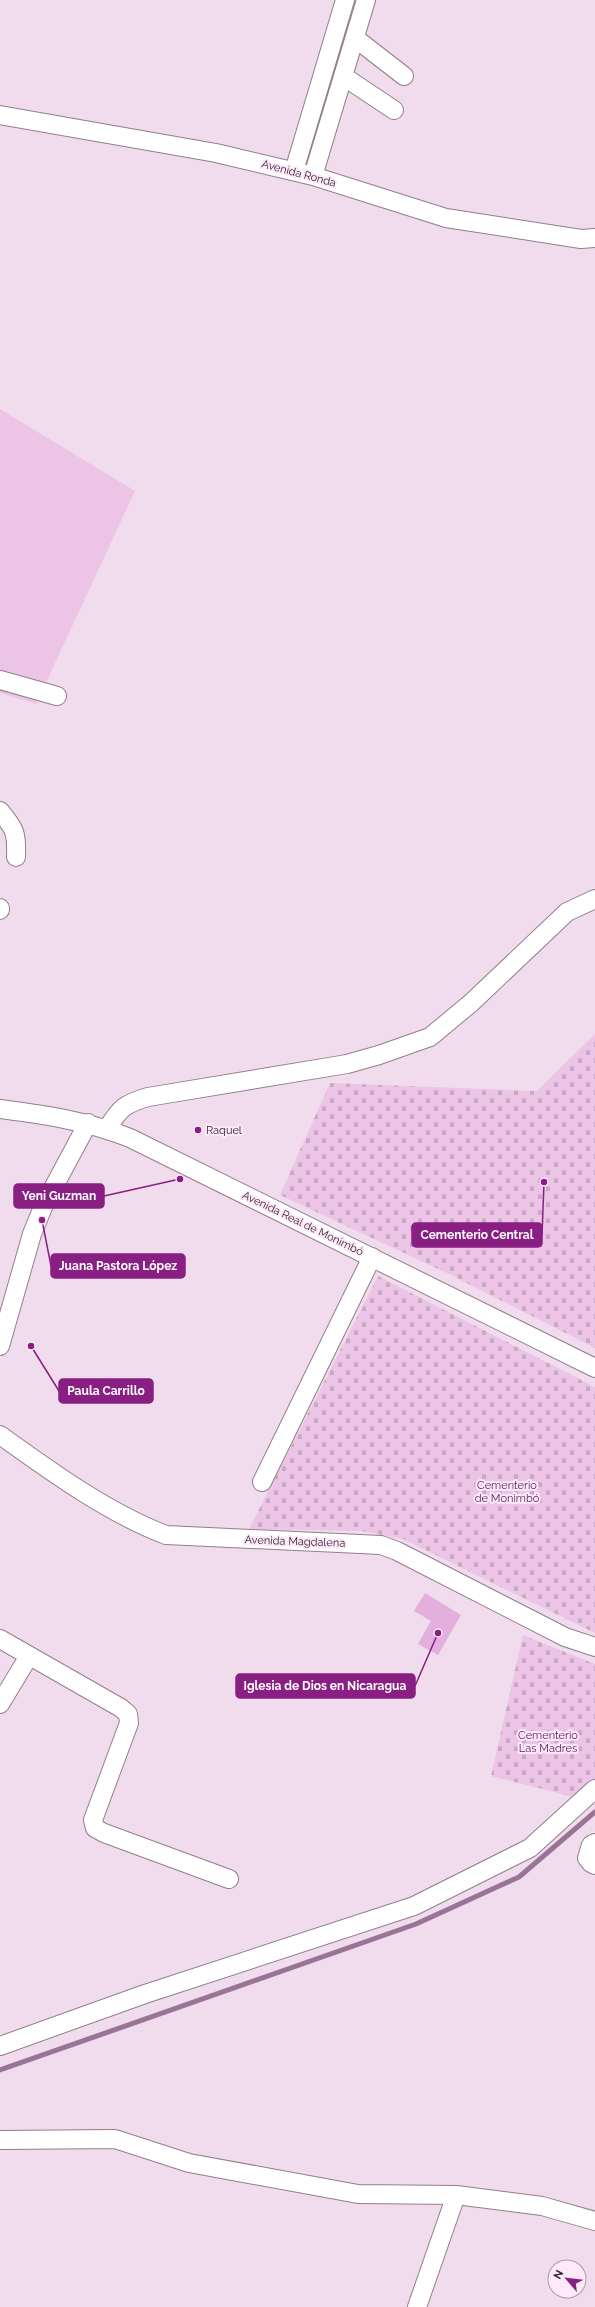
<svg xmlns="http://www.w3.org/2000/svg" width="595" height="2307" font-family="Raleway,sans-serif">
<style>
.green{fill:#ecc4e6}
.cemetery{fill:url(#cemetery-stones)}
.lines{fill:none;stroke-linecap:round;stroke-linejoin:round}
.stream{stroke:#9a7495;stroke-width:5}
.building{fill:#e3afdc}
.minor-casing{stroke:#917e8e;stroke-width:20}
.minor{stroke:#fff;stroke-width:18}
.poi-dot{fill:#891e83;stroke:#fee9fb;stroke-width:1.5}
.labels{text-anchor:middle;stroke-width:4;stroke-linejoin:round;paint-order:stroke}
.street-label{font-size:11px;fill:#2e262d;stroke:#fee9fb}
.poi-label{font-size:11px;fill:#2e262d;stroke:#fee9fb;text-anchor:start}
.park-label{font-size:11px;fill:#581c54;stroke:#fee9fb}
.leader{fill:none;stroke:#891e83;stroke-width:1.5}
.callout-dot{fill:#891e83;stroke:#fee9fb;stroke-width:1.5}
.callout{fill:#891e83;stroke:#891e83;stroke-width:1.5}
.callout-label{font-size:12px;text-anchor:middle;font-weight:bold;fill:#fff}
</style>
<defs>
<pattern id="cemetery-stones" width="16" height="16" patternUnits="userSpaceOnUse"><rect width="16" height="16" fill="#ecc4e6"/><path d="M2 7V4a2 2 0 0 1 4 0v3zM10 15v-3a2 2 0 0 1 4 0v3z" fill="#cba8c6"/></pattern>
</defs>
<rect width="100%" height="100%" fill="#f0dced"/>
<path class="green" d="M 0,409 L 135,491 L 36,704 L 0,693 Z"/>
<path class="cemetery" d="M 595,1034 L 595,1348 L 449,1274 L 280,1195 L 330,1083 L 537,1091 Z
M 378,1276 L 595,1387 L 595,1633 L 403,1539 L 362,1531 L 249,1529 Z
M 523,1635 L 595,1664 L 595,1791 L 585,1800 L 491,1776 Z"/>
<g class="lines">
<path class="stream" d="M 0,2070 L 416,1924 L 519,1877 L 595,1812"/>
</g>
<path class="building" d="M 425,1593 L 461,1615 L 438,1655 L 418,1644 L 431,1621 L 414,1611 Z"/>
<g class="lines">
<g class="minor-casing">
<path id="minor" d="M 355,38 L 404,76
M 343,76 L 394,110
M 0,115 L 216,153 L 313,176 L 446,218 L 581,239 L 595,238
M 294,171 L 345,0
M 313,176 L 366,0
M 0,680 L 57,696
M 0,811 C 15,829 17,833 16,857
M 0,910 L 0,908
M 0,1109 C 45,1115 88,1121 130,1138 L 595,1368
M 107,1129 C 120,1108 124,1104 148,1097 L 347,1064 L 379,1055 L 430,1037 L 471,1003 L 567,912 L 595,899
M 0,1346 L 32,1234 L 43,1207 L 88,1123
M 0,1435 C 50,1471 108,1513 166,1535 L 381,1545 L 397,1551 L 565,1637 L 595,1647
M 262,1482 L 372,1257
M 0,1639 L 121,1708 L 128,1714 L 129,1723 L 93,1820 L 95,1828 L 104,1833 L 229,1879
M 0,1704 L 29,1656
M 595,1843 L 591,1845 L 587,1858 L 591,1863 L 595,1865
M 0,2046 L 145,1994 L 414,1906 L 530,1848 L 595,1789
M 0,2140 L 115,2139 L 189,2163 L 358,2194 L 456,2195 L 542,2206 L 595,2221
M 417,2307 L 456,2195"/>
</g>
<use href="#minor" class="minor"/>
</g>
<circle class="poi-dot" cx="198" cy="1130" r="4"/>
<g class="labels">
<g class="street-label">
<text transform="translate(299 173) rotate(15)" y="4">Avenida Ronda</text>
<text transform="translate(303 1223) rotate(26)" y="4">Avenida Real de Monimbó</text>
<text transform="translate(295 1541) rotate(2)" y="4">Avenida Magdalena</text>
</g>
<g class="poi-label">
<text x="206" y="1134">Raquel</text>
</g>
<g class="park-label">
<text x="507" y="1489">Cementerio<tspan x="507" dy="13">de Monimbó</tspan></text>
<text x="548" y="1739">Cementerio<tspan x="548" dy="13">Las Madres</tspan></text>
</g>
</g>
<path class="leader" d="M180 1179L104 1196M544 1182L542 1235M42 1220L51 1266M31 1346L59 1391M438 1633L415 1686"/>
<g class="callout-dot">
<circle cx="180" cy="1179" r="4"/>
<circle cx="544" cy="1182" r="4"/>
<circle cx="42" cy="1220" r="4"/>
<circle cx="31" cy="1346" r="4"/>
<circle cx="438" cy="1633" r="4"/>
</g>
<g class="callout">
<rect x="14" y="1184" width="90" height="24" rx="4"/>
<rect x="412" y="1223" width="130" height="24" rx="4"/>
<rect x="51" y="1254" width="134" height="24" rx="4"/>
<rect x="59" y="1379" width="94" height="24" rx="4"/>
<rect x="236" y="1674" width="179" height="24" rx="4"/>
</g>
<g class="callout-label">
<text x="59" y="1200">Yeni Guzman</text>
<text x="477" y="1239">Cementerio Central</text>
<text x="118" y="1270">Juana Pastora López</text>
<text x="106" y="1395">Paula Carrillo</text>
<text x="325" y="1690">Iglesia de Dios en Nicaragua</text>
</g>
<g transform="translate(567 2279) rotate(298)"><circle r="19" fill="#fee9fb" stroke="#ab9ba9"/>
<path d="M0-3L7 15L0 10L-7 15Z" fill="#891e83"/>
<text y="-6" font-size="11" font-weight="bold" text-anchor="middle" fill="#2e262d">N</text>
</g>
</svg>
